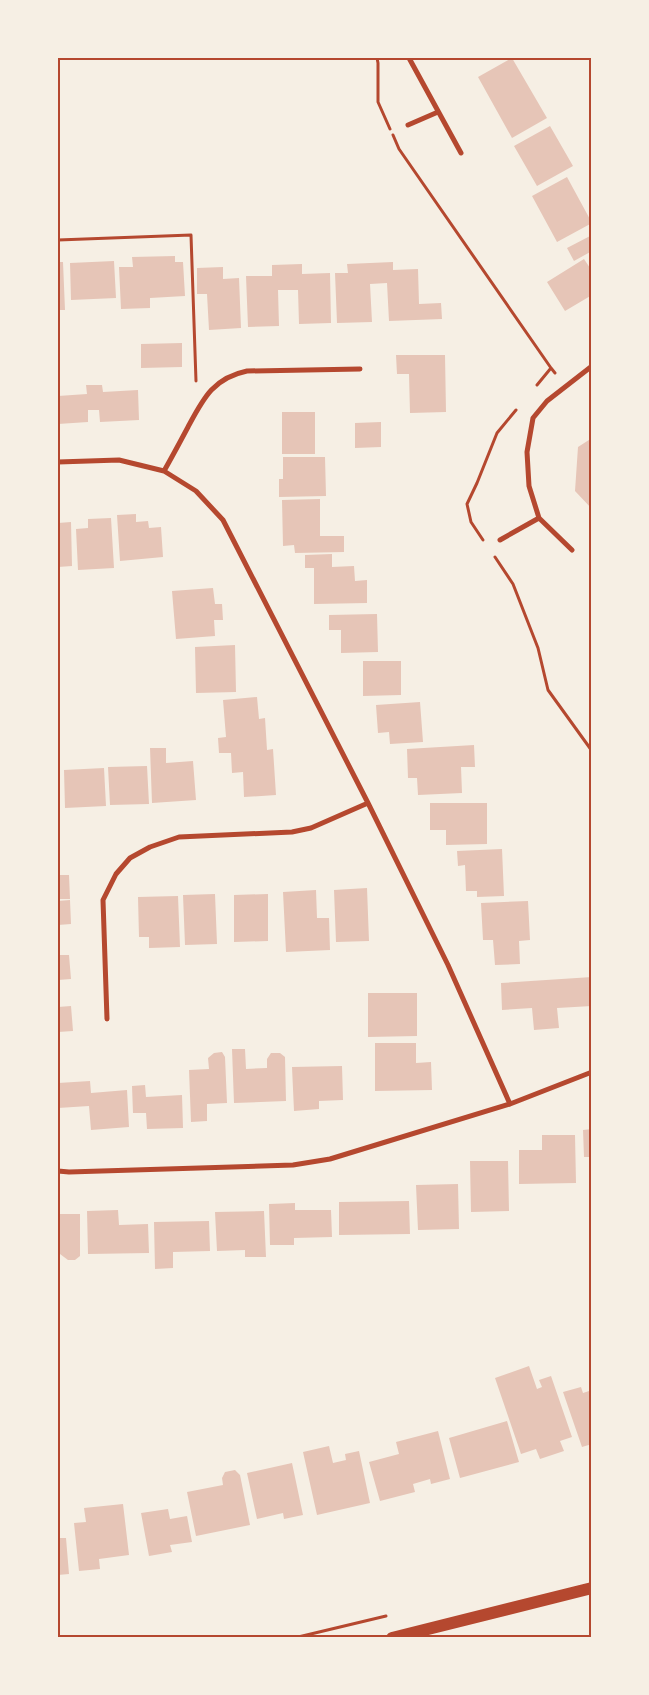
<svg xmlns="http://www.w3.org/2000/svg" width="649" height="1695" font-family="Jost,sans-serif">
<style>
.building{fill:#e6c5b7}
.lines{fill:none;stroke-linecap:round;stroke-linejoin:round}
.path{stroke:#b5482f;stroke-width:3}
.minor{stroke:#b5482f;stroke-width:5}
.primary{stroke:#b5482f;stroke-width:12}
.neatline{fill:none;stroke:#b5482f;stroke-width:2}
</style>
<rect width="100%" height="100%" fill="#f6efe4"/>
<path class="building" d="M 512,58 L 547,118 L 512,138 L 478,77 Z
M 550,126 L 573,166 L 537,186 L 514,146 Z
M 567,177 L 592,223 L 557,242 L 532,196 Z
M 592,235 L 592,251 L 574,261 L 567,248 Z
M 175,256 L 175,262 L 183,262 L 185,296 L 150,298 L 150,308 L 121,309 L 119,267 L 133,267 L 132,257 Z
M 584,259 L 592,271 L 592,295 L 565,311 L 547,282 Z
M 114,261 L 116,298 L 71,300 L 70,263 Z
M 58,262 L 63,262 L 65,310 L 58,310 Z
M 393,262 L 393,270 L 418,269 L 419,304 L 441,303 L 442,319 L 389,321 L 387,283 L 370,284 L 372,322 L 337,323 L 335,273 L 348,273 L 347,264 Z
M 302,264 L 302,274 L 330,273 L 331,323 L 299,324 L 298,290 L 278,290 L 279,326 L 248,327 L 246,276 L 272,276 L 272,265 Z
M 223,267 L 223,279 L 239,278 L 241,328 L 209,330 L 207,294 L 197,294 L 197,268 Z
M 182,343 L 182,367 L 141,368 L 141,344 Z
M 396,355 L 445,355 L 446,412 L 410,413 L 409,374 L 397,374 Z
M 86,385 L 102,385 L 103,392 L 138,390 L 139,420 L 100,422 L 99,410 L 88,410 L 88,422 L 58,424 L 58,396 L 87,394 Z
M 282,412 L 315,412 L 315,454 L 282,454 Z
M 381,422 L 381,447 L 355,448 L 355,423 Z
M 592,438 L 592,509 L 575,491 L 578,447 Z
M 283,457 L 325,457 L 326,496 L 279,497 L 279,479 L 283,479 Z
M 320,499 L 320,536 L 344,536 L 344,552 L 295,553 L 294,545 L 283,546 L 282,500 Z
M 136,514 L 136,522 L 148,521 L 149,528 L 161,527 L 163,557 L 120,561 L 117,515 Z
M 111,518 L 114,568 L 78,570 L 76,529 L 88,528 L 88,519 Z
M 71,522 L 72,566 L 58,567 L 58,523 Z
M 332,554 L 332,567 L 354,566 L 355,581 L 367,580 L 367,603 L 314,604 L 314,568 L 305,568 L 305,555 Z
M 213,588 L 215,604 L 222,604 L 223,620 L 214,620 L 215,636 L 176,639 L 172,591 Z
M 377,614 L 378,652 L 341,653 L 341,630 L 329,630 L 329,615 Z
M 235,645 L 236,692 L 196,693 L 195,647 Z
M 363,661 L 401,661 L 401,695 L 363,696 Z
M 257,697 L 259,719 L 265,718 L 267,750 L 273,749 L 276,795 L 244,797 L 243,772 L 232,773 L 231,753 L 219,753 L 218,738 L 226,737 L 223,700 Z
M 420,702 L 423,742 L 390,744 L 389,732 L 378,733 L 376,705 Z
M 474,745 L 475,767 L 461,767 L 462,793 L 418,795 L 417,778 L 408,778 L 407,749 Z
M 150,748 L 166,748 L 166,763 L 193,761 L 196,800 L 152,803 Z
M 147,766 L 149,804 L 110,805 L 108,767 Z
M 104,768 L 106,806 L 65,808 L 64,770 Z
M 430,803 L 487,803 L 487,844 L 446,845 L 446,830 L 430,830 Z
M 502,849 L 504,896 L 477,897 L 477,891 L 466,891 L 465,865 L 458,866 L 457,851 Z
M 58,875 L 69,875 L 70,899 L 58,899 Z
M 367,888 L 369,941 L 336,942 L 334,890 Z
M 316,890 L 317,918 L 329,918 L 330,950 L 286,952 L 283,892 Z
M 215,894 L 217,944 L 185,945 L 183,895 Z
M 268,894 L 268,941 L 234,942 L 234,895 Z
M 178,896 L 180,947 L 149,948 L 149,937 L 139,937 L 138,897 Z
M 70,900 L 71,924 L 58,925 L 58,901 Z
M 528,901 L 530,940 L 519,941 L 520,964 L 495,965 L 493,940 L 483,940 L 481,903 Z
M 58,955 L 69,955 L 71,979 L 58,980 Z
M 592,977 L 592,1006 L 557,1008 L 559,1028 L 534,1030 L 532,1008 L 502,1010 L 501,983 Z
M 368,993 L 417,993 L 417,1036 L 368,1037 Z
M 71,1006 L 73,1031 L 58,1032 L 58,1007 Z
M 375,1043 L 416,1043 L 416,1063 L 431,1062 L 432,1090 L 375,1091 Z
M 232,1049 L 245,1049 L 246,1069 L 267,1068 L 267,1059 L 271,1053 L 280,1053 L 285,1057 L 286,1101 L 234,1103 Z
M 222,1052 L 225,1057 L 227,1103 L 207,1104 L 207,1121 L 191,1122 L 189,1070 L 209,1069 L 208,1058 L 214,1053 Z
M 342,1066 L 343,1100 L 319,1101 L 319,1109 L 294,1111 L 292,1067 Z
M 90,1081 L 91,1093 L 127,1090 L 129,1127 L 91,1130 L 89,1106 L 58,1108 L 58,1083 Z
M 145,1085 L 146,1097 L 182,1095 L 183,1128 L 147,1129 L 146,1113 L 133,1113 L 132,1086 Z
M 592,1129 L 592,1157 L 584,1157 L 583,1130 Z
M 542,1135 L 575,1135 L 576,1183 L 519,1184 L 519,1150 L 542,1150 Z
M 470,1161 L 508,1161 L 509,1211 L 471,1212 Z
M 458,1184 L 459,1229 L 418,1230 L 416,1185 Z
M 409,1201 L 410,1234 L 339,1235 L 339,1202 Z
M 295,1203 L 295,1210 L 331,1210 L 332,1237 L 294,1238 L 294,1245 L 270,1245 L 269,1204 Z
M 118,1210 L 119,1225 L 148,1224 L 149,1253 L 88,1254 L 87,1211 Z
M 264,1211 L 266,1257 L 245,1257 L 245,1250 L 217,1251 L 215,1212 Z
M 58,1214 L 80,1214 L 80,1256 L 75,1260 L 68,1260 L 60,1254 L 60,1243 L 58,1243 Z
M 209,1221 L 210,1251 L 173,1252 L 173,1268 L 155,1269 L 154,1222 Z
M 529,1366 L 537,1389 L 542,1387 L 539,1380 L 551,1376 L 572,1437 L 560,1441 L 564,1451 L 540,1459 L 536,1449 L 521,1454 L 495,1378 Z
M 581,1387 L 583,1393 L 592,1390 L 592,1444 L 582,1447 L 563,1392 Z
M 507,1421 L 519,1462 L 460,1478 L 449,1438 Z
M 438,1431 L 450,1479 L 431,1484 L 430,1479 L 413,1484 L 415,1492 L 380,1501 L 369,1462 L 399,1454 L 396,1442 Z
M 329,1446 L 333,1463 L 346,1460 L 345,1454 L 359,1451 L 370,1503 L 317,1515 L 303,1452 Z
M 292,1463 L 303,1515 L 284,1519 L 283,1513 L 257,1519 L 247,1473 Z
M 235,1470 L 240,1475 L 250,1525 L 196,1536 L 187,1492 L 223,1485 L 222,1478 L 225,1472 Z
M 123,1504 L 129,1555 L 99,1559 L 100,1569 L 79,1571 L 74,1523 L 86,1522 L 84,1508 Z
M 168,1509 L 170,1519 L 187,1516 L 192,1542 L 170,1545 L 172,1552 L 149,1556 L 141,1513 Z
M 58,1538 L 66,1538 L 69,1574 L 58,1575 Z"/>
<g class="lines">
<path class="path" d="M 377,58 L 378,63 L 378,102 L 390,129
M 393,135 L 399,149 L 551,368
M 58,240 L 191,235 L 196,381
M 537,385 L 551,368 L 555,373
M 483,540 L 471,522 L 467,504 L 477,483 L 497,433 L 516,410
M 495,557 L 513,584 L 538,648 L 548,690 L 592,751
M 294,1638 L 386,1616"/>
<path class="minor" d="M 409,58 L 461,153
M 408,125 L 438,112
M 58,462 L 119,460 L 164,471 L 196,491 L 223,520 L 368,803 L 448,965 L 510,1104
M 164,471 C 172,457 180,442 188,427 C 203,399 213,378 247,371 L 360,369
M 539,518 L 529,486 L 527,452 L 533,418 L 547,401 L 592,366
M 500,540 L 539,518 L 572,550
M 107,1019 L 103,900 L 116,874 L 130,858 L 150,847 L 179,837 L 292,832 L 311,828 L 368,803
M 58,1171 L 69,1172 L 293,1165 L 330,1159 L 510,1104 L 592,1072"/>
<path class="primary" d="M 392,1638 L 592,1588"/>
</g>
<rect width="649" height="1695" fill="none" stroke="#f6efe4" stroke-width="118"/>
<rect x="59" y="59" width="531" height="1577" class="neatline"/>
</svg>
